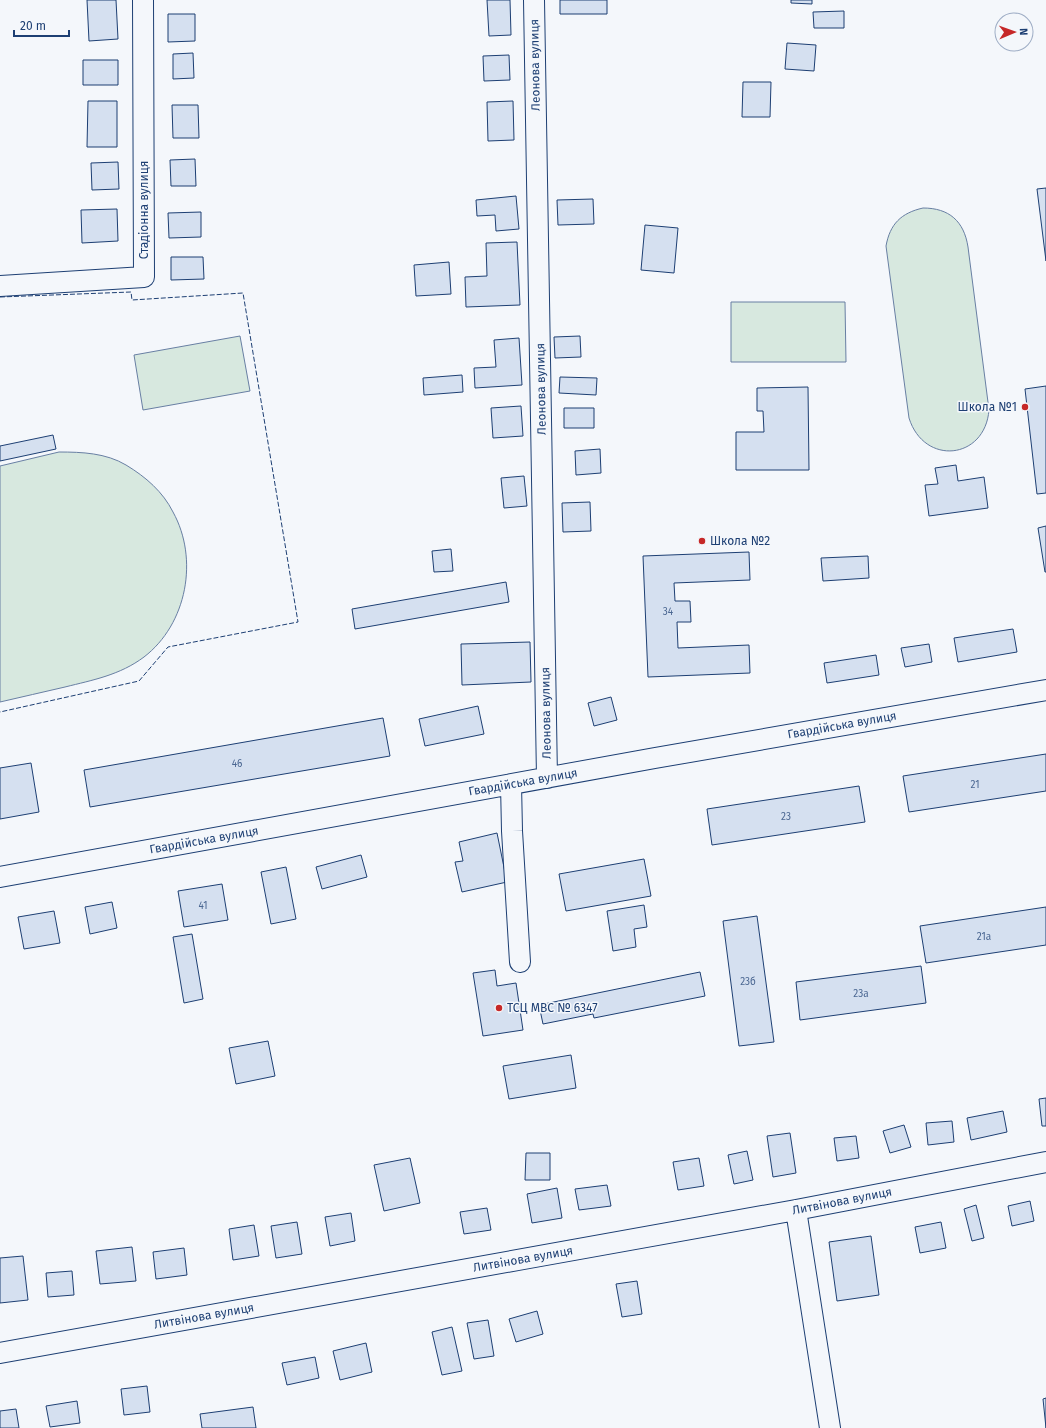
<svg xmlns="http://www.w3.org/2000/svg" width="1046" height="1428" font-family="'Fira Sans',sans-serif">
<style>
.green{fill:#d7e8df;stroke:#687fa3}
.building{fill:#d5e0f0;stroke:#1d3f73}
.lines{fill:none;stroke-linecap:round;stroke-linejoin:round}
.minor-casing{stroke:#1d3f73;stroke-width:22}
.minor{stroke:#f4f7fb;stroke-width:20}
.fence{stroke:#1d3f73;stroke-width:1;stroke-dasharray:5 2;stroke-linecap:butt}
.poi-dot{fill:#c62828;stroke:#f4f7fb;stroke-width:1.5}
.labels{text-anchor:middle;stroke-width:3;stroke-linejoin:round;paint-order:stroke}
.number-label{font-size:10px;fill:#4b6792}
.street-label{font-size:12px;fill:#1d3f73;stroke:#f4f7fb}
.poi-label{font-size:12px;fill:#1d3f73;stroke:#f4f7fb;text-anchor:start}
</style>
<rect width="100%" height="100%" fill="#f4f7fb"/>
<path class="green" d="M 923,208 C 949,208 964,221 968,247 L 989,410 C 985,460 924,466 909,418 L 886,246 C 890,224 901,213 923,208 Z
M 731,302 L 845,302 L 846,362 L 731,362 Z
M 240,336 L 250,391 L 143,410 L 134,355 Z
M 59,452 C 82,452 106,453 126,465 C 146,477 163,492 173,512 C 199,559 187,624 144,657 C 120,675 93,680 65,687 C 43,692 22,697 0,702 L 0,466 Z"/>
<path class="building" d="M 87,0 L 116,0 L 118,39 L 89,41 Z
M 487,0 L 510,0 L 511,35 L 489,36 Z
M 560,0 L 607,0 L 607,14 L 560,14 Z
M 791,0 L 812,0 L 812,4 L 791,3 Z
M 844,11 L 844,28 L 814,28 L 813,12 Z
M 168,14 L 195,14 L 195,41 L 168,42 Z
M 787,43 L 816,45 L 814,71 L 785,69 Z
M 193,53 L 194,78 L 173,79 L 173,54 Z
M 509,55 L 510,80 L 484,81 L 483,56 Z
M 83,60 L 118,60 L 118,85 L 83,85 Z
M 743,82 L 771,82 L 770,117 L 742,117 Z
M 88,101 L 117,101 L 117,147 L 87,147 Z
M 513,101 L 514,140 L 488,141 L 487,102 Z
M 172,105 L 198,105 L 199,138 L 173,138 Z
M 195,159 L 196,186 L 171,186 L 170,160 Z
M 118,162 L 119,189 L 92,190 L 91,163 Z
M 1046,188 L 1046,261 L 1037,189 Z
M 516,196 L 519,229 L 496,231 L 495,215 L 477,216 L 476,200 Z
M 593,199 L 594,224 L 558,225 L 557,200 Z
M 117,209 L 118,241 L 82,243 L 81,210 Z
M 201,212 L 201,237 L 169,238 L 168,213 Z
M 645,225 L 678,228 L 674,273 L 641,270 Z
M 517,242 L 520,305 L 466,307 L 465,277 L 487,276 L 486,243 Z
M 171,257 L 203,257 L 204,279 L 171,280 Z
M 449,262 L 451,294 L 416,296 L 414,265 Z
M 580,336 L 581,357 L 555,358 L 554,337 Z
M 519,338 L 522,385 L 475,388 L 474,368 L 496,367 L 494,340 Z
M 462,375 L 463,392 L 424,395 L 423,378 Z
M 560,377 L 597,378 L 596,395 L 559,393 Z
M 1046,386 L 1046,493 L 1037,494 L 1025,389 Z
M 808,387 L 809,470 L 736,470 L 736,432 L 764,432 L 763,411 L 757,411 L 757,388 Z
M 521,406 L 523,436 L 493,438 L 491,408 Z
M 564,408 L 594,408 L 594,428 L 564,428 Z
M 53,435 L 56,449 L 0,461 L 0,446 Z
M 600,449 L 601,473 L 576,475 L 575,451 Z
M 956,465 L 958,481 L 984,477 L 988,508 L 929,516 L 925,485 L 938,484 L 935,468 Z
M 524,476 L 527,506 L 504,508 L 501,478 Z
M 590,502 L 591,531 L 563,532 L 562,503 Z
M 1046,526 L 1046,572 L 1045,572 L 1038,528 Z
M 451,549 L 453,571 L 434,572 L 432,551 Z
M 749,552 L 750,580 L 674,583 L 675,601 L 690,601 L 691,622 L 677,622 L 678,648 L 749,645 L 750,673 L 648,677 L 643,556 Z
M 868,556 L 869,578 L 823,581 L 821,558 Z
M 506,582 L 509,602 L 355,629 L 352,609 Z
M 1013,629 L 1017,652 L 958,662 L 954,638 Z
M 530,642 L 531,682 L 462,685 L 461,644 Z
M 929,644 L 932,662 L 905,667 L 901,648 Z
M 876,655 L 879,675 L 827,683 L 824,663 Z
M 611,697 L 617,720 L 594,726 L 588,703 Z
M 478,706 L 484,734 L 425,746 L 419,719 Z
M 383,718 L 390,756 L 90,807 L 84,770 Z
M 1046,754 L 1046,791 L 909,812 L 903,776 Z
M 31,763 L 39,812 L 0,819 L 0,768 Z
M 859,786 L 865,822 L 712,845 L 707,809 Z
M 497,833 L 507,882 L 462,892 L 455,862 L 463,861 L 459,842 Z
M 361,855 L 367,877 L 322,889 L 316,867 Z
M 644,859 L 651,896 L 566,911 L 559,874 Z
M 286,867 L 296,919 L 271,924 L 261,872 Z
M 222,884 L 228,920 L 184,927 L 178,891 Z
M 112,902 L 117,928 L 90,934 L 85,907 Z
M 644,905 L 647,927 L 634,929 L 636,947 L 613,951 L 607,911 Z
M 1046,907 L 1046,945 L 926,963 L 920,926 Z
M 54,911 L 60,943 L 24,949 L 18,917 Z
M 757,916 L 774,1042 L 739,1046 L 723,921 Z
M 192,934 L 203,999 L 184,1003 L 173,937 Z
M 921,966 L 926,1003 L 800,1020 L 796,982 Z
M 495,970 L 497,986 L 516,983 L 523,1030 L 483,1036 L 473,973 Z
M 700,972 L 705,996 L 594,1018 L 593,1014 L 543,1024 L 539,1005 Z
M 268,1041 L 275,1076 L 236,1084 L 229,1048 Z
M 571,1055 L 576,1088 L 509,1099 L 503,1066 Z
M 1046,1098 L 1046,1126 L 1042,1126 L 1039,1099 Z
M 1003,1111 L 1007,1132 L 971,1140 L 967,1118 Z
M 952,1121 L 954,1142 L 928,1145 L 926,1123 Z
M 904,1125 L 911,1147 L 890,1153 L 883,1131 Z
M 790,1133 L 796,1173 L 773,1177 L 767,1136 Z
M 856,1136 L 859,1158 L 837,1161 L 834,1138 Z
M 747,1151 L 753,1180 L 734,1184 L 728,1155 Z
M 526,1153 L 550,1153 L 550,1180 L 525,1180 Z
M 410,1158 L 420,1203 L 384,1211 L 374,1165 Z
M 699,1158 L 704,1186 L 678,1190 L 673,1162 Z
M 607,1185 L 611,1206 L 579,1210 L 575,1189 Z
M 557,1188 L 562,1218 L 532,1223 L 527,1194 Z
M 1030,1201 L 1034,1221 L 1012,1226 L 1008,1206 Z
M 976,1205 L 984,1238 L 972,1241 L 964,1209 Z
M 487,1208 L 491,1230 L 464,1234 L 460,1212 Z
M 351,1213 L 355,1241 L 330,1246 L 325,1217 Z
M 297,1222 L 302,1254 L 276,1258 L 271,1226 Z
M 941,1222 L 946,1248 L 920,1253 L 915,1227 Z
M 254,1225 L 259,1256 L 233,1260 L 229,1229 Z
M 871,1236 L 879,1295 L 837,1301 L 829,1242 Z
M 132,1247 L 136,1281 L 100,1284 L 96,1251 Z
M 184,1248 L 187,1275 L 156,1279 L 153,1252 Z
M 23,1256 L 28,1300 L 0,1303 L 0,1258 Z
M 72,1271 L 74,1295 L 48,1297 L 46,1273 Z
M 637,1281 L 642,1314 L 622,1317 L 616,1284 Z
M 537,1311 L 543,1334 L 516,1342 L 509,1319 Z
M 488,1320 L 494,1356 L 474,1359 L 467,1323 Z
M 452,1327 L 462,1371 L 442,1375 L 432,1332 Z
M 366,1343 L 372,1372 L 340,1380 L 333,1351 Z
M 315,1357 L 319,1378 L 287,1385 L 282,1363 Z
M 147,1386 L 150,1412 L 124,1415 L 121,1389 Z
M 1046,1398 L 1046,1428 L 1043,1399 Z
M 77,1401 L 80,1423 L 50,1427 L 46,1406 Z
M 253,1407 L 256,1428 L 202,1428 L 200,1414 Z
M 16,1409 L 19,1428 L 0,1428 L 0,1411 Z"/>
<g class="lines">
<g class="minor-casing">
<path id="minor" d="M 534,0 L 547,778
M 0,286 L 144,277 L 143,0
M 511,784 L 512,831 L 520,962
M 0,877 L 655,758 L 1046,690
M 796,1210 L 830,1428
M 0,1353 L 796,1210 L 1046,1162"/>
</g>
<use href="#minor" class="minor"/>
<path class="fence" d="M 0,297 L 131,292 L 132,300 L 243,293 L 298,622 L 168,647 L 139,681 L 0,712"/>
</g>
<g class="poi-dot">
<circle cx="1025" cy="407" r="4"/>
<circle cx="702" cy="541" r="4"/>
<circle cx="499" cy="1008" r="4"/>
</g>
<g class="labels">
<g class="number-label">
<text x="668" y="615">34</text>
<text x="237" y="767">46</text>
<text x="975" y="788">21</text>
<text x="786" y="820">23</text>
<text x="203" y="909">41</text>
<text x="984" y="940">21а</text>
<text x="748" y="985">23б</text>
<text x="861" y="997">23а</text>
</g>
<g class="street-label">
<text transform="translate(535 65) rotate(-91)" y="4">Леонова вулиця</text>
<text transform="translate(144 210) rotate(-90)" y="4">Стадіонна вулиця</text>
<text transform="translate(541 389) rotate(-91)" y="4">Леонова вулиця</text>
<text transform="translate(546 713) rotate(-91)" y="4">Леонова вулиця</text>
<text transform="translate(842 725) rotate(-10)" y="4">Гвардійська вулиця</text>
<text transform="translate(523 782) rotate(-10)" y="4">Гвардійська вулиця</text>
<text transform="translate(204 840) rotate(-10)" y="4">Гвардійська вулиця</text>
<text transform="translate(842 1201) rotate(-11)" y="4">Литвінова вулиця</text>
<text transform="translate(523 1259) rotate(-10)" y="4">Литвінова вулиця</text>
<text transform="translate(204 1316) rotate(-10)" y="4">Литвінова вулиця</text>
</g>
<g class="poi-label">
<text x="1017" y="411" text-anchor="end">Школа №1</text>
<text x="710" y="545">Школа №2</text>
<text x="507" y="1012">ТСЦ МВС № 6347</text>
</g>
</g>
<g transform="translate(1014 32) rotate(88)"><circle r="19" fill="#f4f7fb" stroke="#9eadc5"/>
<path d="M0-3L7 15L0 10L-7 15Z" fill="#c62828"/>
<text y="-6" font-size="11" font-weight="bold" text-anchor="middle" fill="#1d3f73">N</text>
</g>
<path d="M14 30v6h55v-6" fill="none" stroke="#1d3f73" stroke-width="2"/>
<text x="20" y="30" font-size="12" fill="#1d3f73" stroke="#f4f7fb" stroke-width="3" paint-order="stroke">20 m</text>
</svg>
